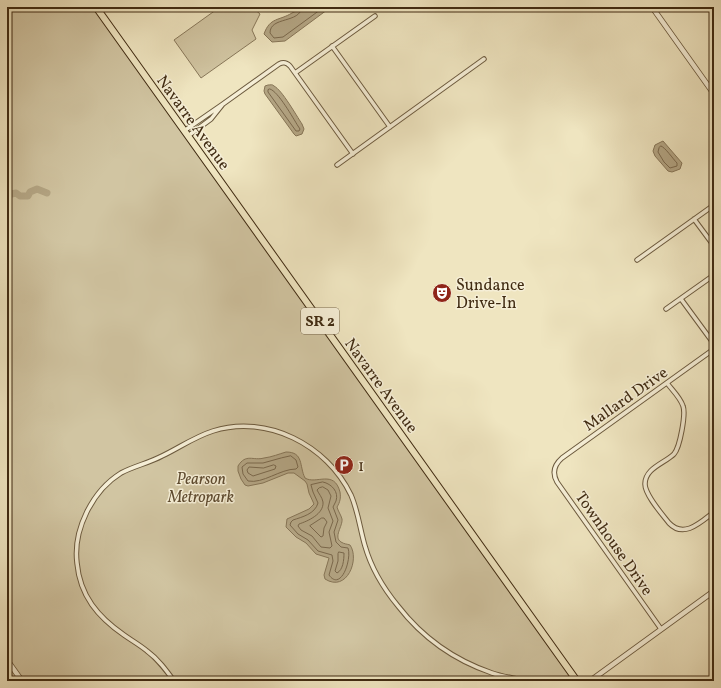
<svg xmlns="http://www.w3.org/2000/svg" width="721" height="688" font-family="Vollkorn,serif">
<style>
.park{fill:#d1c5a2;stroke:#88785a}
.water{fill:#b4a685;stroke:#867557}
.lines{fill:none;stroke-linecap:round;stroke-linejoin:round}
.shore{stroke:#7a684c;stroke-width:1}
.river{stroke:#b4a685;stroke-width:7}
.minor-casing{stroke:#6c5a3e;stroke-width:5.5}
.tertiary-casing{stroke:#6c5a3e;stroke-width:6}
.trunk-casing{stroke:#402b12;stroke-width:8}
.minor{stroke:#f5eed6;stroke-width:3.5}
.tertiary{stroke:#f5eed6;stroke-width:4.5}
.trunk{stroke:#efe5c0;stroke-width:6}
.labels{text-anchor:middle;stroke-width:3;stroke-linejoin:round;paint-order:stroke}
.shield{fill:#f5eed6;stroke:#76664d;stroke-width:1}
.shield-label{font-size:15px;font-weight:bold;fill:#402b12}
.street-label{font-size:16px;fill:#402b12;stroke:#f5eed6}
.poi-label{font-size:16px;fill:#402b12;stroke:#f5eed6;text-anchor:start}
.park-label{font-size:16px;font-style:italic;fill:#5d4a2f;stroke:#f5eed6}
</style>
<rect width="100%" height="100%" fill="#efe5c0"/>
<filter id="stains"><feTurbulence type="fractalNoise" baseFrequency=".005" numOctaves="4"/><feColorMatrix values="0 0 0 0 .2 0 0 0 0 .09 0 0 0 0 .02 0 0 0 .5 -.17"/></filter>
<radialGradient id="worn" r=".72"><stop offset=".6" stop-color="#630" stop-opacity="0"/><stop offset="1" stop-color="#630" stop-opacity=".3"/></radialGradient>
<path class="park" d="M 7,7 L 96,7 L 577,681 L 7,681 Z
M 220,7 L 252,7 L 260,14 L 252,30 L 256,39 L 201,78 L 174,40 Z"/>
<path class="water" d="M 300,7 L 331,7 L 285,41 L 272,42 L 264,34 C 270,17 279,21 292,13 C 295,12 298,9 300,7 Z
M 268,85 C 271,85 272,84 274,86 C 282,90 296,115 302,124 L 304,129 L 302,134 L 296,136 L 294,134 L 265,94 L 264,91 L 265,86 Z
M 663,141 L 682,163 L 680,169 L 672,172 L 668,171 L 655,156 L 653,151 L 655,145 Z
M 286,452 C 304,452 299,466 305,478 C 316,485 334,469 340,492 C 341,498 340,502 337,507 C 338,511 341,515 342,519 C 343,526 333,537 341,542 C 344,544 347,544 350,545 C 360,559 347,593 325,579 L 324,575 L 329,558 L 316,554 L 306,543 L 296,537 L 286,527 L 287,519 L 309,509 L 314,504 L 309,493 L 307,484 L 305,481 L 294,473 L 288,473 L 263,483 L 248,486 L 245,485 L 241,479 L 238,471 L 238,466 C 246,453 253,461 264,458 C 272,457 279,454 286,452 Z"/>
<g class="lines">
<path class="shore" d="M 302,7 C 300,24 270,16 270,33 L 274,38 L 283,37 L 324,7
M 270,89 C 278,91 293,118 298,126 L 300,129 L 299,131 L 296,131 L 268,92 L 268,90 Z
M 661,146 C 665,147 673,159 677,163 L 677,166 L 670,168 L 664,162 L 658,152 L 659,148 Z
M 291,456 L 296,460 L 298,467 L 296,469 C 280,469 263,484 248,481 L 243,474 L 242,467 L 247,463 L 263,463 L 281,458 Z
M 274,465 L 276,466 L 275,469 L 253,476 L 248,473 L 247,470 L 249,467 L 263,468 Z
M 323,482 C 332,484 339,492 336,501 C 335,503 334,505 333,507 L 338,520 L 334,532 L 336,542 L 341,547 L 348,548 C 352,559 341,592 329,575 L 333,561 L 332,555 L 318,551 L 308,540 L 298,534 L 290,525 L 291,522 L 293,520 C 302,517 315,514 318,503 L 313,492 L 311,485 Z
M 323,487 L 328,490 L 331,496 L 328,508 L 333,521 L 329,532 L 332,546 L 330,548 L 321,547 L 312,536 L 301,530 L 298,526 L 299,524 C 308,521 324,514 323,502 C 322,497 319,494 317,490 L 319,488 Z
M 322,518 L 324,518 L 327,522 L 324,528 L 323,536 L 321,537 L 310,526 Z
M 339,552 L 344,553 C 344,560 343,570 337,573 L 335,571 L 338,561 L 338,554 Z"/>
<path class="river" d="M 7,195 L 16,193 L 20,196 L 28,196 L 30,192 L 37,189 L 47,193"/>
<g class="minor-casing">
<path id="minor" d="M 332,46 L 390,127
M 295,73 L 375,16
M 223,104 L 279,64 C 283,62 286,62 290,66 L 353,154
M 184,131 L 223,104 L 211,119 L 188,136
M 337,165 L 484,59
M 694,219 L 714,246
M 637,260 L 714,205
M 681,299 L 714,344
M 666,309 L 714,275
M 667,383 C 672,390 680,397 683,406 C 686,414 680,447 674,454 C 665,463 645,468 645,484 C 645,495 662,514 669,523 C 684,539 701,522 714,512
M 661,629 L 557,482 C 552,473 554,465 562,458 L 714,349
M 174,681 C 166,670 158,659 147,651 C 140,645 131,640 124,635 C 98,617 80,596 77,563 C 73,530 92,491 121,473 C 134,466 149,463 162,456 C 179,448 194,437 213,431 C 267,414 327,445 351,495 C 358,511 360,529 365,546 C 371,567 384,589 398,606 C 422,637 454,660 492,673 C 503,677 515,678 527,681"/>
</g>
<g class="tertiary-casing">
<path id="tertiary" d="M 652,7 L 714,94
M 7,660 L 22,681
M 590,681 L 714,591"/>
</g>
<g class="trunk-casing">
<path id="trunk" d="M 96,7 L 577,681"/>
</g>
<use href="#minor" class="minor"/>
<use href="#tertiary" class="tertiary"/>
<use href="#trunk" class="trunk"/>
</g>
<defs>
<g id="theatre-disc" transform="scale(1)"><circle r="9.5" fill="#8f2418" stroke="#f5eed6"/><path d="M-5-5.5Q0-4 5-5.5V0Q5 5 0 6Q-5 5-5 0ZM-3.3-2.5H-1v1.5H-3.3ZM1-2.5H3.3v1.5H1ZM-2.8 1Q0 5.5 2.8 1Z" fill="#fff"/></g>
<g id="parking-disc" transform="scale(1)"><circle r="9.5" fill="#8f2418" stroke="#f5eed6"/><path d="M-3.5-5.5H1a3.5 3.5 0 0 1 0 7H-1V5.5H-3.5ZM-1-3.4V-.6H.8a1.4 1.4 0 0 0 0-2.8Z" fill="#fff"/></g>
</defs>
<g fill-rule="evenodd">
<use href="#theatre-disc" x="442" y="293"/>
<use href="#parking-disc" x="344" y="465"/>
</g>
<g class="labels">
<rect class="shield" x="301" y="308" width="38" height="26" rx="3"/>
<g class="shield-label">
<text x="320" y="326">SR 2</text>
</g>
<g class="street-label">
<text transform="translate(194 122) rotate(54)" y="6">Navarre Avenue</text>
<text transform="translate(382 385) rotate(54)" y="6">Navarre Avenue</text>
<text transform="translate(625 398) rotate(-35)" y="6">Mallard Drive</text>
<text transform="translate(615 543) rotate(55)" y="6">Townhouse Drive</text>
</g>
<g class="poi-label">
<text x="456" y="290">Sundance<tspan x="456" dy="18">Drive-In</tspan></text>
<text x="358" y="471">1</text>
</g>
<g class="park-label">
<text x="201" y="484">Pearson<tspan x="201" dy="18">Metropark</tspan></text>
</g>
</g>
<rect width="721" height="688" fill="none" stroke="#efe5c0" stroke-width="24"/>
<rect x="8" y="8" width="705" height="672" fill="none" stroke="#402b12" stroke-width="2"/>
<rect x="12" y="12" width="697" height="664" fill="none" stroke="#402b12"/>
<rect width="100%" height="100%" filter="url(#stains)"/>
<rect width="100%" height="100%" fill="url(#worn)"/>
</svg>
